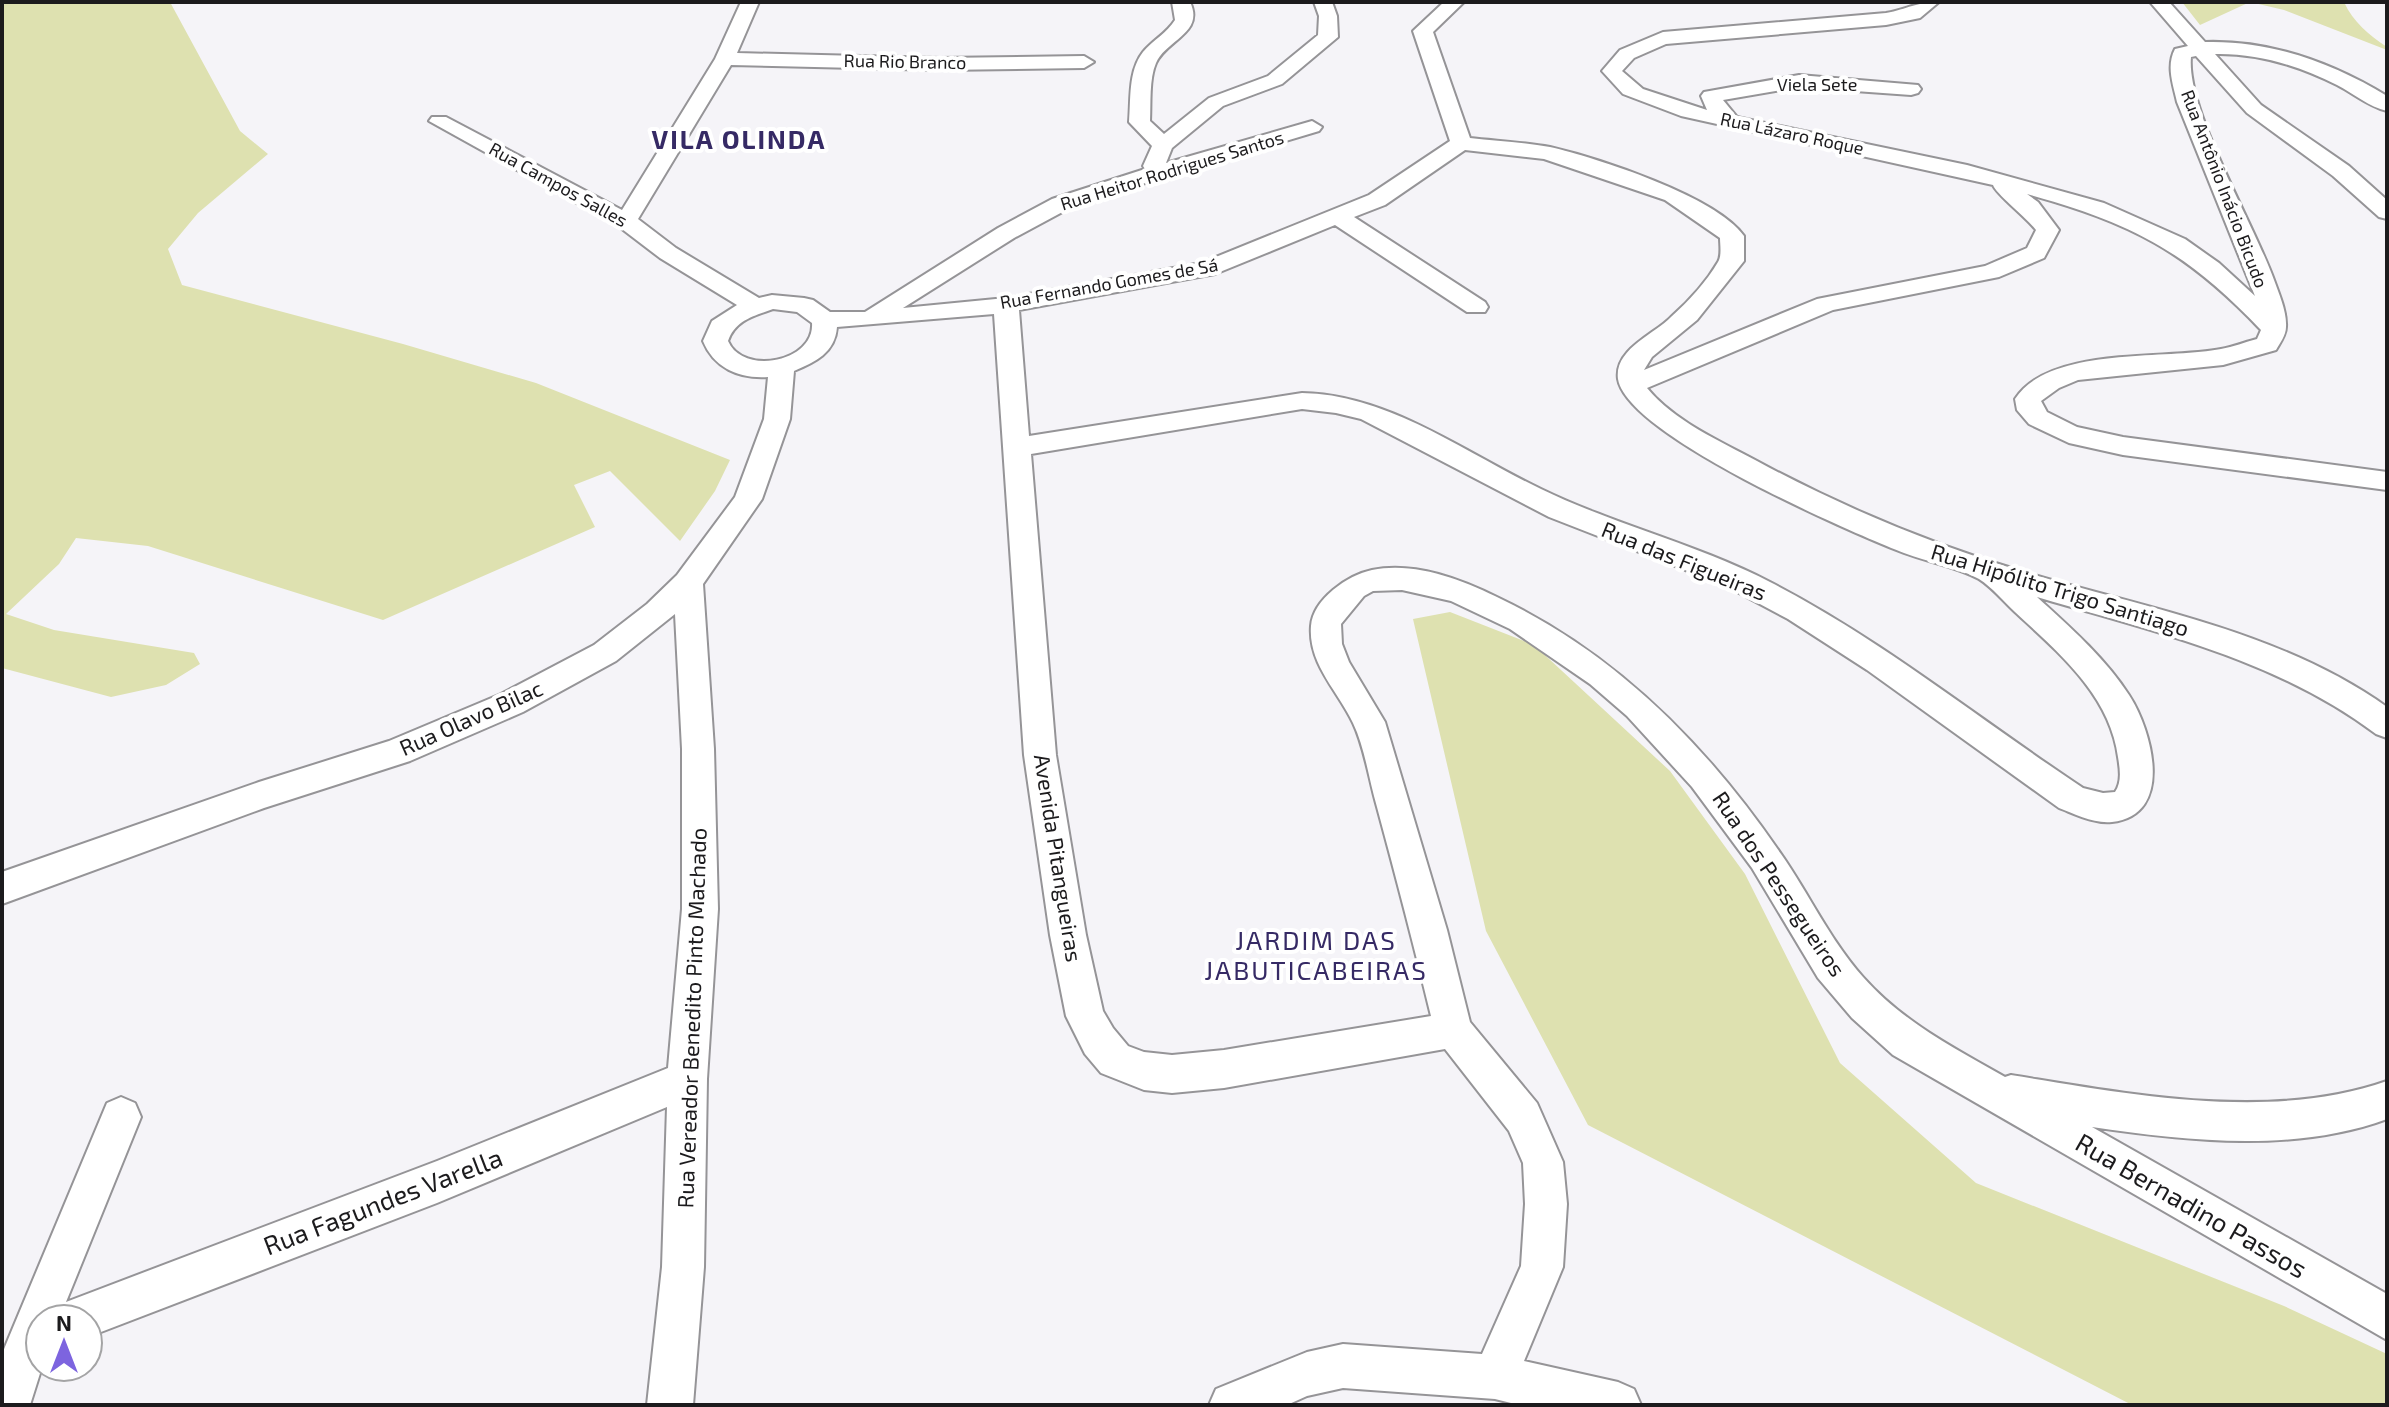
<svg xmlns="http://www.w3.org/2000/svg" width="2389" height="1407" font-family="'Exo 2',sans-serif">
<style>
.green{fill:#dee1b0}
.lines{fill:none;stroke-linecap:round;stroke-linejoin:round}
.minor-casing{stroke:#959497;stroke-width:4}
.minor{fill:#fff;fill-rule:evenodd}
.labels{text-anchor:middle;stroke-width:8;stroke-linejoin:round;paint-order:stroke}
.far-street-label{font-size:18px;fill:#1c1b1d;stroke:#fff}
.street-label{font-size:22px;fill:#1c1b1d;stroke:#fff}
.far-district-label{font-size:26px;font-weight:bold;letter-spacing:2px;fill:#362a65;stroke:#fff}
.quarter-label{font-size:26px;letter-spacing:2px;fill:#362a65;stroke:#fff}
.near-street-label{font-size:26px;fill:#1c1b1d;stroke:#fff}
</style>
<rect width="100%" height="100%" fill="#f5f4f8"/>
<path class="green" d="M 10,2 L 170,2 L 240,131 L 268,154 L 198,213 L 168,249 L 182,285 L 403,344 L 536,383 L 730,460 L 715,491 L 680,541 L 610,471 L 574,485 L 595,527 L 383,620 L 148,546 L 76,538 L 59,564 L 6,614 L 54,630 L 194,653 L 200,664 L 166,685 L 111,697 L 2,668 L 2,5 Z
M 2182,2 L 2250,2 L 2200,25 Z
M 2250,2 L 2344,2 C 2353,22 2369,35 2387,47 L 2387,50 L 2284,10 Z
M 1450,612 L 1534,645 L 1670,771 L 1745,874 L 1840,1063 L 1976,1183 L 2284,1306 L 2387,1354 L 2387,1405 L 2132,1405 L 1588,1125 L 1486,931 L 1413,619 Z"/>
<g class="lines">
<g class="minor-casing">
<path id="minor" d="M 741,2 L 759,2 L 737,53 L 940,58 L 1084,56 L 1094,62 L 1084,68 L 940,70 L 731,65 L 638,219 L 676,248 L 759,298 L 772,295 L 804,298 L 813,300 L 830,312 L 865,312 L 998,228 L 1052,199 L 1145,169 L 1143,166 L 1152,146 L 1129,122 C 1131,100 1128,71 1143,52 C 1153,40 1167,33 1175,20 L 1172,2 L 1190,2 C 1205,33 1166,40 1156,63 C 1149,79 1151,103 1150,121 L 1164,134 L 1209,98 L 1268,76 L 1318,35 L 1319,16 L 1314,2 L 1332,2 L 1337,16 L 1338,37 L 1282,84 L 1223,106 L 1172,148 L 1166,163 L 1312,121 L 1322,127 L 1319,131 L 1122,190 L 1068,209 L 1014,238 L 903,308 L 1006,298 L 1201,263 L 1369,195 L 1450,141 L 1413,31 L 1444,2 L 1464,2 L 1433,32 L 1470,138 C 1496,141 1524,142 1550,147 C 1597,158 1716,196 1744,236 L 1744,261 L 1740,266 L 1697,320 L 1652,357 L 1644,370 L 1817,299 L 1985,266 L 2027,248 L 2036,230 C 2026,217 1996,194 1993,185 L 1681,116 L 1623,94 L 1602,71 L 1620,50 L 1663,32 L 1886,13 C 1908,9 1916,2 1939,2 L 1920,18 L 1886,25 L 1666,44 L 1634,58 L 1622,71 L 1643,89 L 1707,110 L 1701,96 L 1704,92 L 1799,75 L 1918,85 L 1921,89 L 1918,93 L 1911,95 L 1799,87 L 1723,100 L 1737,117 L 1967,165 L 2104,203 L 2185,239 L 2219,263 L 2255,296 L 2177,102 C 2173,84 2166,66 2175,49 L 2188,46 L 2150,2 L 2169,2 L 2205,42 C 2270,40 2333,63 2387,96 L 2387,111 C 2369,107 2353,93 2337,85 C 2299,66 2258,53 2215,54 L 2261,105 L 2349,166 L 2387,200 L 2387,219 L 2379,217 L 2333,176 L 2247,113 L 2196,56 L 2191,57 C 2186,110 2254,224 2274,280 C 2279,294 2287,312 2286,327 C 2286,335 2280,343 2276,350 L 2223,365 L 2078,380 L 2059,388 L 2041,401 L 2047,412 L 2077,427 L 2123,437 L 2387,472 L 2387,490 L 2123,455 L 2069,443 L 2029,424 L 2017,410 L 2015,399 C 2049,346 2165,360 2221,349 C 2233,347 2245,342 2257,339 L 2261,330 C 2186,251 2132,223 2027,194 L 2038,202 L 2059,230 L 2044,258 L 1999,277 L 1833,310 L 1647,388 C 1674,421 1720,441 1757,461 C 1844,508 1936,546 2031,574 C 2151,609 2284,633 2387,707 L 2387,738 L 2376,734 C 2277,659 2154,632 2037,597 C 2070,627 2105,658 2129,695 C 2152,730 2175,815 2112,822 C 2094,824 2075,814 2059,808 L 1867,670 L 1788,619 L 1726,586 L 1549,517 L 1361,419 L 1336,413 L 1302,409 L 1031,454 L 1056,755 L 1086,935 L 1103,1011 L 1113,1028 L 1128,1046 L 1144,1052 L 1172,1055 L 1224,1050 L 1431,1016 C 1414,946 1396,877 1377,807 C 1369,780 1365,748 1353,723 C 1338,691 1308,664 1311,626 C 1313,599 1348,575 1372,570 C 1415,561 1463,580 1501,599 C 1618,655 1708,747 1781,854 C 1809,894 1830,940 1863,977 C 1903,1022 1954,1048 2005,1077 L 2011,1075 C 2129,1094 2271,1122 2387,1081 L 2387,1119 C 2295,1153 2187,1141 2092,1127 L 2387,1294 L 2387,1340 L 1893,1055 L 1852,1018 L 1818,978 L 1752,868 L 1692,787 L 1627,716 L 1590,684 L 1510,629 L 1451,601 L 1402,590 L 1373,591 L 1364,596 L 1341,624 L 1342,644 L 1349,662 L 1385,722 L 1447,930 L 1470,1022 L 1537,1103 L 1563,1162 L 1567,1204 L 1563,1267 L 1524,1361 L 1618,1382 L 1634,1389 L 1641,1405 L 1519,1405 L 1495,1399 L 1343,1388 L 1307,1396 L 1287,1405 L 1209,1405 L 1216,1389 L 1307,1352 L 1343,1344 L 1482,1354 L 1521,1266 L 1525,1204 L 1523,1163 L 1509,1131 L 1445,1049 L 1224,1088 L 1172,1093 L 1144,1090 L 1101,1073 L 1085,1054 L 1066,1016 L 1050,935 L 1024,755 L 994,314 L 837,327 C 835,353 815,362 794,371 L 790,419 L 762,499 L 703,584 L 714,749 L 718,909 L 707,1079 L 704,1267 L 693,1405 L 647,1405 L 662,1267 L 667,1107 L 437,1203 L 88,1337 L 88,1319 L 40,1319 L 42,1367 L 30,1405 L 2,1405 L 2,1354 L 107,1103 L 121,1097 L 135,1103 L 141,1117 L 66,1302 L 437,1161 L 668,1068 L 682,909 L 682,749 L 675,614 L 616,661 L 523,712 L 410,761 L 264,808 L 2,904 L 2,872 L 259,782 L 389,741 L 501,694 L 594,645 L 647,604 L 677,575 L 735,497 L 764,419 L 768,377 C 739,379 714,368 703,341 L 712,321 L 737,305 L 660,258 L 618,226 L 429,121 L 432,117 L 446,117 L 622,210 L 715,59 ZM 1465,150 L 1544,159 L 1665,200 L 1720,238 C 1720,245 1722,256 1718,262 C 1707,281 1688,302 1671,317 C 1655,334 1614,349 1618,379 C 1627,435 1850,532 1904,553 C 1928,562 1957,567 1979,579 C 1992,587 2004,602 2015,612 C 2058,652 2110,695 2118,757 C 2120,769 2122,782 2115,792 L 2103,793 L 2083,788 C 1979,719 1881,639 1770,582 C 1697,544 1615,525 1541,489 C 1465,453 1388,394 1302,393 L 1029,436 L 1019,310 L 1215,274 L 1335,225 L 1467,312 L 1485,312 L 1488,307 L 1485,302 L 1354,217 L 1385,205 ZM 773,309 L 797,312 L 812,323 C 815,362 743,376 728,341 C 735,320 754,316 773,309 Z"/>
</g>
<use href="#minor" class="minor"/>
</g>
<g class="labels">
<g class="far-street-label">
<text transform="translate(905 62) rotate(1)" y="6">Rua Rio Branco</text>
<text x="1817" y="91">Viela Sete</text>
<text transform="translate(1792 134) rotate(12)" y="6">Rua Lázaro Roque</text>
<text transform="translate(1172 171) rotate(-17)" y="6">Rua Heitor Rodrigues Santos</text>
<text transform="translate(558 185) rotate(29)" y="6">Rua Campos Salles</text>
<text transform="translate(2224 189) rotate(69)" y="6">Rua Antônio Inácio Bicudo</text>
<text transform="translate(1109 284) rotate(-10)" y="6">Rua Fernando Gomes de Sá</text>
</g>
<g class="street-label">
<text transform="translate(1684 561) rotate(22)" y="8">Rua das Figueiras</text>
<text transform="translate(2060 590) rotate(17)" y="8">Rua Hipólito Trigo Santiago</text>
<text transform="translate(471 718) rotate(-24)" y="8">Rua Olavo Bilac</text>
<text transform="translate(1058 858) rotate(81)" y="8">Avenida Pitangueiras</text>
<text transform="translate(1779 884) rotate(56)" y="8">Rua dos Pessegueiros</text>
<text transform="translate(692 1018) rotate(-88)" y="8">Rua Vereador Benedito Pinto Machado</text>
</g>
<g class="far-district-label">
<text x="739" y="149">VILA OLINDA</text>
</g>
<g class="quarter-label">
<text x="1316" y="950">JARDIM DAS<tspan x="1316" dy="30">JABUTICABEIRAS</tspan></text>
</g>
<g class="near-street-label">
<text transform="translate(383 1202) rotate(-21)" y="9">Rua Fagundes Varella</text>
<text transform="translate(2191 1206) rotate(30)" y="9">Rua Bernadino Passos</text>
</g>
</g>
<rect width="2389" height="1407" fill="none" stroke="#1c1b1d" stroke-width="8"/>
<g transform="translate(64 1343)"><circle r="38" fill="#ffffff" stroke="#a4a4a5" stroke-width="2"/>
<path d="M0-6L14 30L0 20L-14 30Z" fill="#7d64df"/>
<text y="-12" font-size="22" font-weight="bold" text-anchor="middle" fill="#1c1b1d">N</text>
</g>
</svg>
